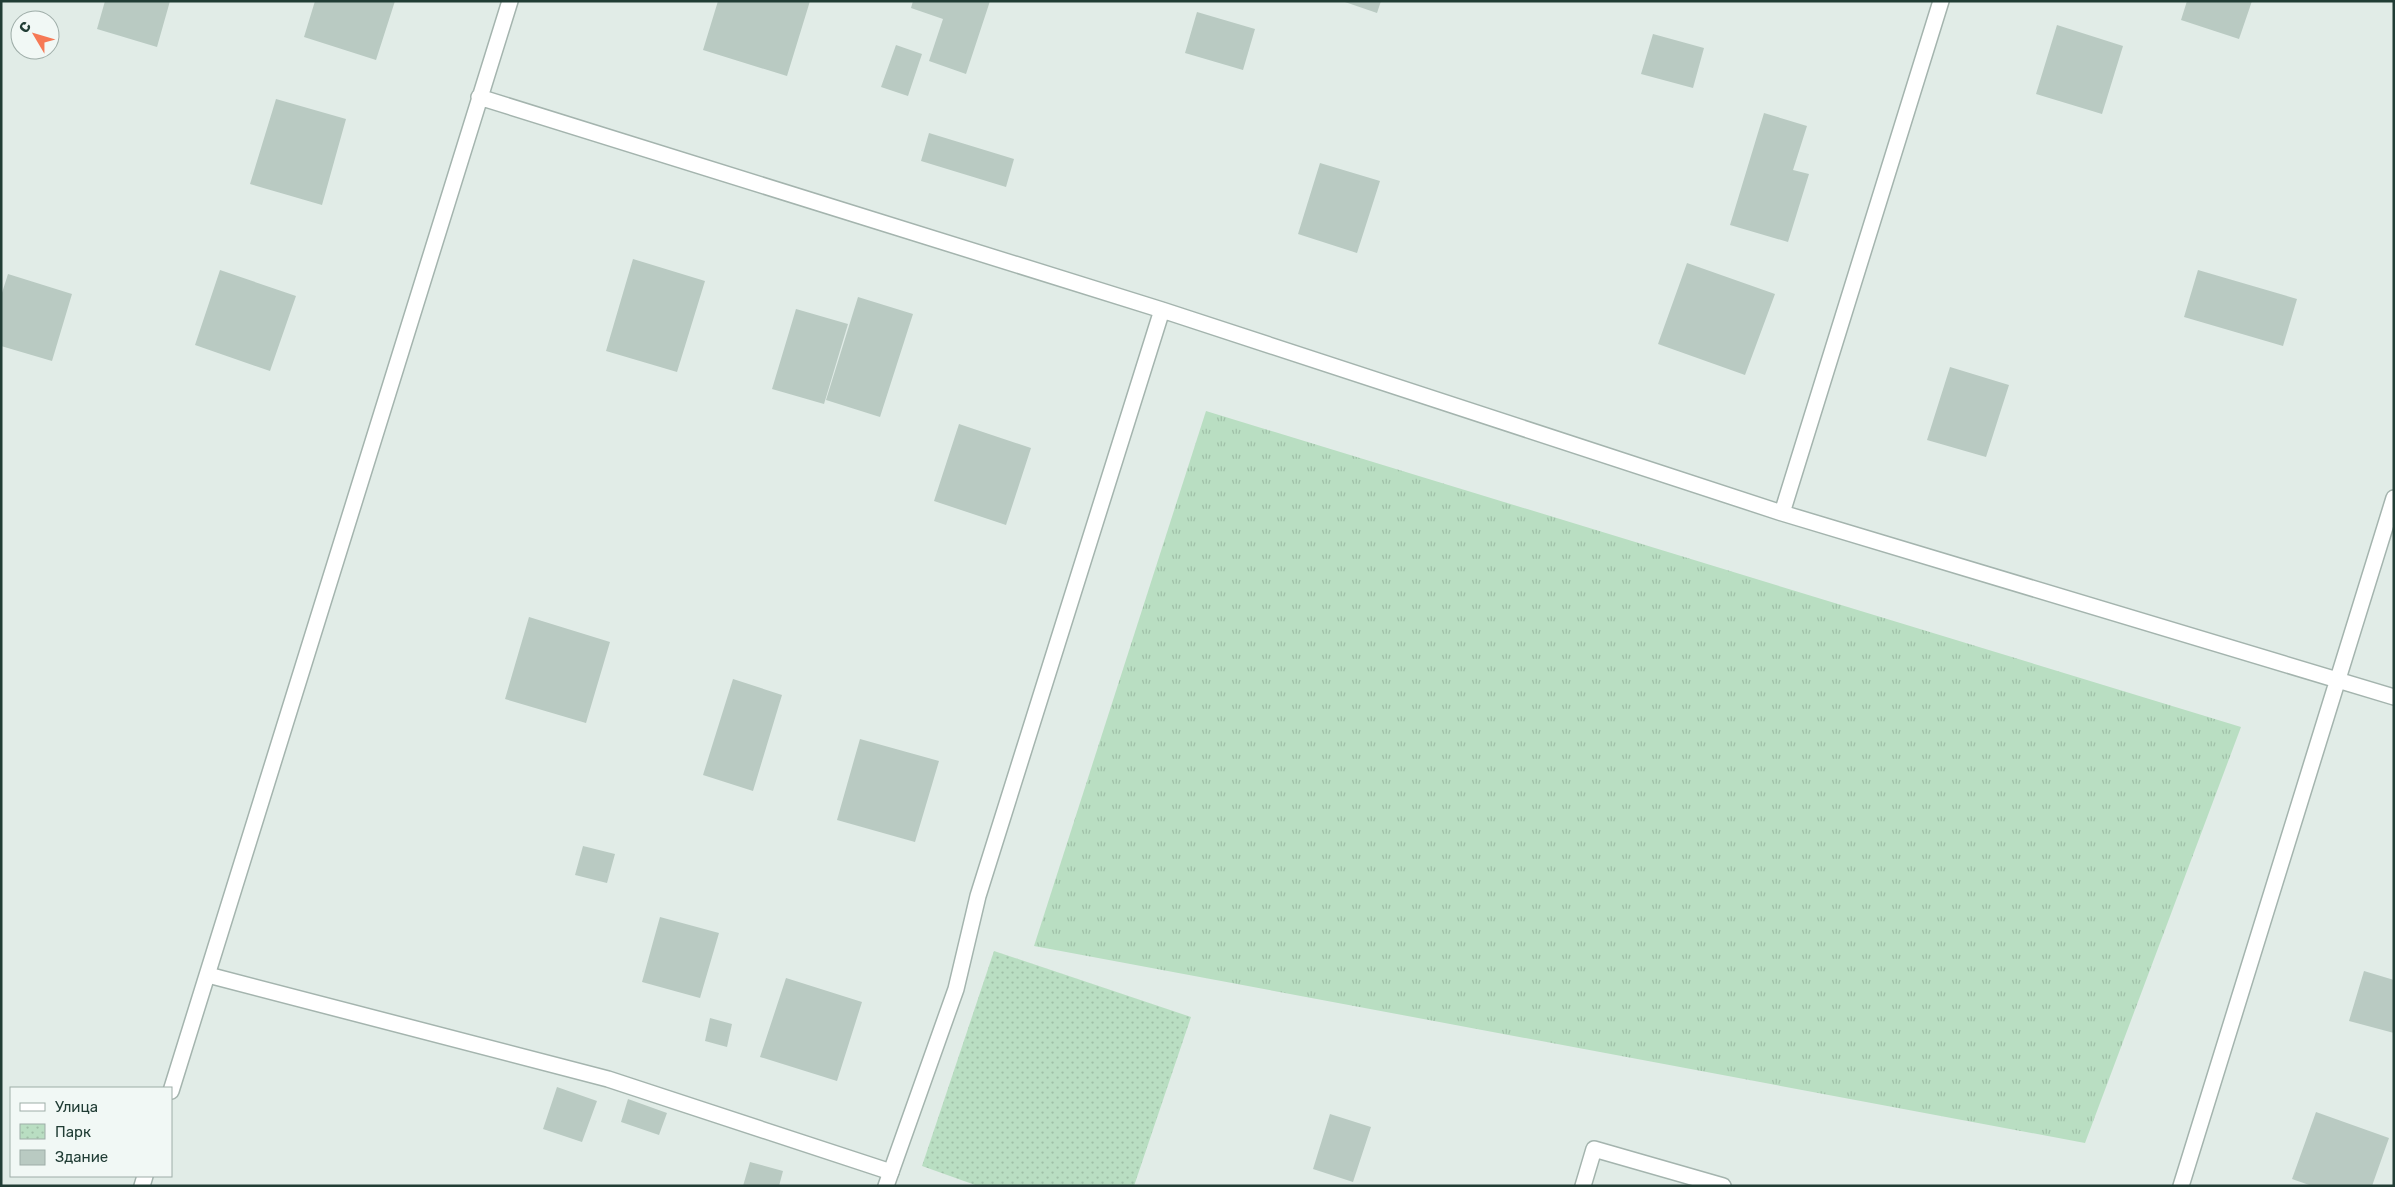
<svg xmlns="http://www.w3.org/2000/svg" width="2395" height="1187" font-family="Rubik,sans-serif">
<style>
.grass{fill:url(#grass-tufts)}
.park{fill:url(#park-dots)}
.building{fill:#b9cac2}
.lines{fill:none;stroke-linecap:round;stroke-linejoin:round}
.lane-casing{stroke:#a4b4ae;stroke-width:18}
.street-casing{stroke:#a4b4ae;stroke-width:18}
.lane{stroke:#fff;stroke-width:15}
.street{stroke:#fff;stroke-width:15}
</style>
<defs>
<pattern id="grass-tufts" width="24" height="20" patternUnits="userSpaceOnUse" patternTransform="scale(1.25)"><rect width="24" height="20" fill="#b9dec2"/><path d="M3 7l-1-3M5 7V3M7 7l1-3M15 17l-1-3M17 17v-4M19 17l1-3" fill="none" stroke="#9fbfa7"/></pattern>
<pattern id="park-dots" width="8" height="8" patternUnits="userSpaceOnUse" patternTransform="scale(1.25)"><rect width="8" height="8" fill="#b9dec2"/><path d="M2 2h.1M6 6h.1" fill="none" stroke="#9fbfa7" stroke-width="1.8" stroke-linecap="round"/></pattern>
</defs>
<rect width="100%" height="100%" fill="#e1ece7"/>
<path class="grass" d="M 1206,411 L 2241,727 L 2085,1143 L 1034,946 Z"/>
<path class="park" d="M 994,951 L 1191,1017 L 1134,1186 L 978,1186 L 922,1166 Z"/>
<path class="building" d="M 105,1 L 170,1 L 157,47 L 97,29 Z
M 315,1 L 395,1 L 376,60 L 304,37 Z
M 718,1 L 810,1 L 787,76 L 703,50 Z
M 913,1 L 990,1 L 966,74 L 929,61 L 943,19 L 911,8 Z
M 1342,1 L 1381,1 L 1377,13 Z
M 2187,1 L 2252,1 L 2239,39 L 2181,20 Z
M 1197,12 L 1255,29 L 1243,70 L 1185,53 Z
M 2057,25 L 2123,46 L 2102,114 L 2036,94 Z
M 1653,34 L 1704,48 L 1693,88 L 1641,74 Z
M 896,45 L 922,54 L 908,96 L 881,87 Z
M 276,99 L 346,119 L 322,205 L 250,184 Z
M 1764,113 L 1807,126 L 1793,170 L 1809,174 L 1788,242 L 1730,225 Z
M 929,133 L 1014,159 L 1006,187 L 921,161 Z
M 1320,163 L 1380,181 L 1357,253 L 1298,234 Z
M 633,259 L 705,281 L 677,372 L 606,351 Z
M 1687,263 L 1775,294 L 1745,375 L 1658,344 Z
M 220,270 L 296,296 L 270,371 L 195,345 Z
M 2198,270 L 2297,299 L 2283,346 L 2184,317 Z
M 8,274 L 72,294 L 52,361 L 1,346 L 1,296 Z
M 858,297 L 913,314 L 880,417 L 826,400 Z
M 796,309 L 848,324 L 824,404 L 772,389 Z
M 1950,367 L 2009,385 L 1986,457 L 1927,440 Z
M 959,424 L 1031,448 L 1006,525 L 934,501 Z
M 529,617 L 610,642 L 586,723 L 505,699 Z
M 733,679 L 782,695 L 753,791 L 703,775 Z
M 860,739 L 939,761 L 915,842 L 837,820 Z
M 583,846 L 615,854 L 607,883 L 575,875 Z
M 660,917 L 719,933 L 700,998 L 642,982 Z
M 2364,971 L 2394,980 L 2394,1033 L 2349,1021 Z
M 786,978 L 862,1002 L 837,1081 L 760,1057 Z
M 710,1018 L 732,1024 L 727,1047 L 705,1041 Z
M 557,1087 L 597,1101 L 582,1142 L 543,1129 Z
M 628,1099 L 667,1113 L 659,1135 L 621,1122 Z
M 2316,1112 L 2389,1138 L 2372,1186 L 2312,1186 L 2292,1179 Z
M 1330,1114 L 1371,1127 L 1353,1182 L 1313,1169 Z
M 750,1162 L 783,1171 L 779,1186 L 743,1186 Z"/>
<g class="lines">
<g class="lane-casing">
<path id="lane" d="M 208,975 L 608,1079 L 891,1172"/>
</g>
<g class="street-casing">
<path id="street" d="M 479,97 L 1162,310 L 1782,513 L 2394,697
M 1782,513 L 1941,1
M 171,1091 L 510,1
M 142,1186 L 145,1176
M 886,1186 L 956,989 L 978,896 L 1162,310
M 1583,1186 L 1594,1149 L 1723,1186
M 2181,1186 L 2394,498"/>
</g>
<use href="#lane" class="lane"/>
<use href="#street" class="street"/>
</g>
<rect width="2395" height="1187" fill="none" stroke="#213d35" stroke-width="5"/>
<rect x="10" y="1087" width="162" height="90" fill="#f1f8f5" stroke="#9eada8"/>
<rect x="20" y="1103" width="25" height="8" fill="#ffffff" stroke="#9eada8"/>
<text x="55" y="1112" font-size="15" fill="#213d35">Улица</text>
<rect x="20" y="1124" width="25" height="15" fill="url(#park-dots)" stroke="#9eada8"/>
<text x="55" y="1137" font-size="15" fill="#213d35">Парк</text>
<rect x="20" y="1150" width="25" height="15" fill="#b9cac2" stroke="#9eada8"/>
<text x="55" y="1162" font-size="15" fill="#213d35">Здание</text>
<g transform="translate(35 35) rotate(308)"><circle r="24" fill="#f1f8f5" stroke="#9eada8"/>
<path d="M0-4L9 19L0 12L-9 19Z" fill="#f67955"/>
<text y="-8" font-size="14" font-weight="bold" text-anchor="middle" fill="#213d35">С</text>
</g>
</svg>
